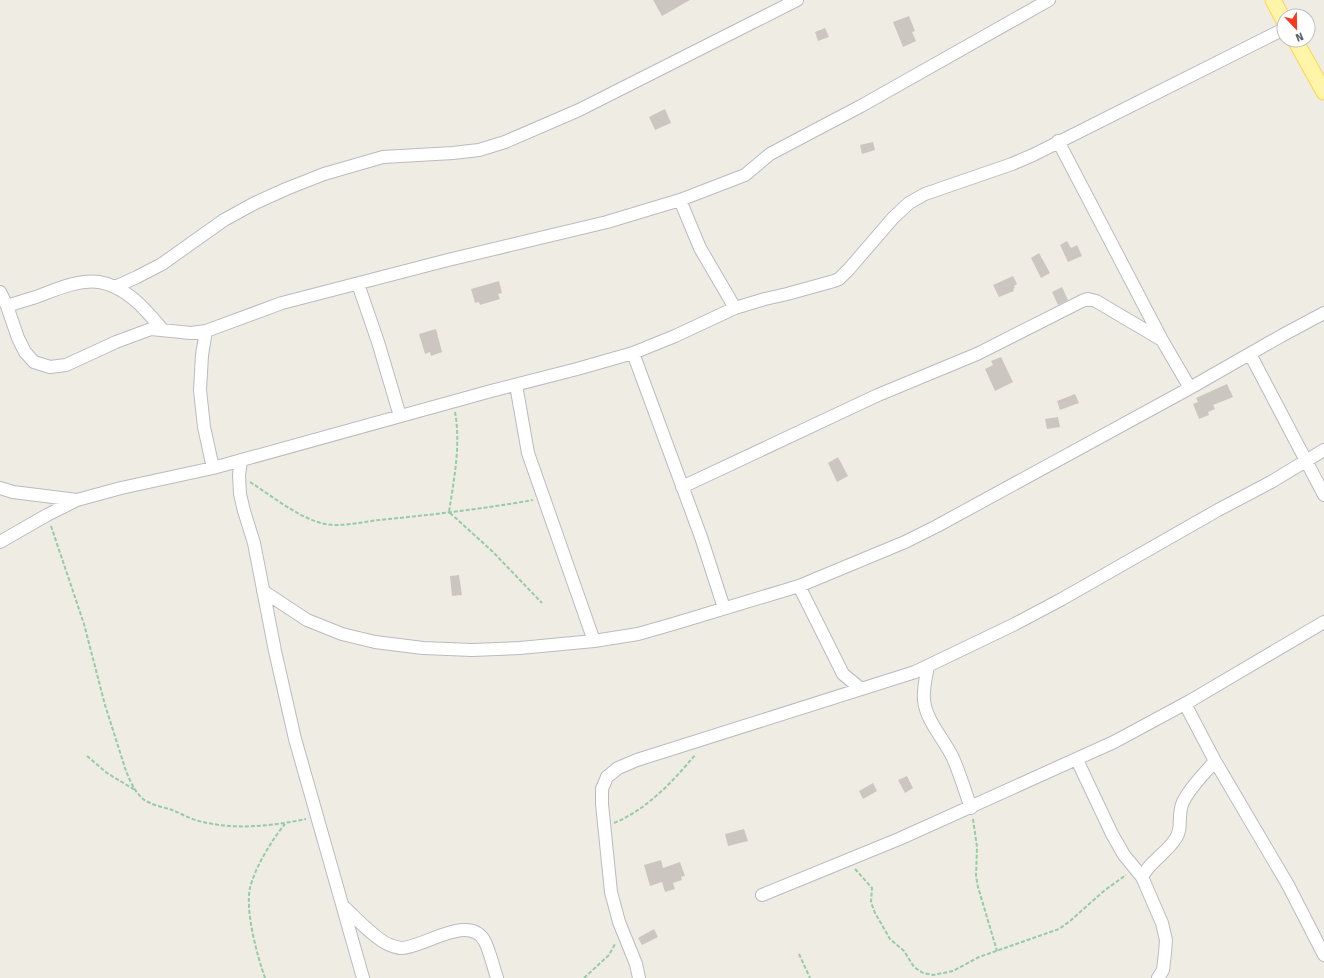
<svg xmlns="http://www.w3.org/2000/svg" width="1324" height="978" font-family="'Fira Sans',sans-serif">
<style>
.building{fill:#cbc7c0}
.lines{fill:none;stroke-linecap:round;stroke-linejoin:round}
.minor-casing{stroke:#b8bbc1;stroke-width:14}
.major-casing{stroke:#ffd44c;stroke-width:17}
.path{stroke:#95cba6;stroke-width:2;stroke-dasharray:4 2;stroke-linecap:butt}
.minor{stroke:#fff;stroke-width:12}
.major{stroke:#fff4a8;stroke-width:15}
</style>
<rect width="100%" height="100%" fill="#efede3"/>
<path class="building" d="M 653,0 L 690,0 L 662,16 Z
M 909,16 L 915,31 L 912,32 L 916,41 L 903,47 L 893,22 Z
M 825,28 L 829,37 L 818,41 L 815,32 Z
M 665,109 L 671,123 L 655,130 L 649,117 Z
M 873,142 L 875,150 L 862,154 L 860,145 Z
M 1067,241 L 1071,248 L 1077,245 L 1082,256 L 1068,262 L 1060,245 Z
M 1039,253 L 1050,273 L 1041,278 L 1031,258 Z
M 1013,276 L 1017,284 L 1014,286 L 1015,288 L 1013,289 L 1014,291 L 999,297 L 993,285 Z
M 499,281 L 502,293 L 498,294 L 500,299 L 480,305 L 479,302 L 475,303 L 471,289 Z
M 1062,287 L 1068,300 L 1058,305 L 1052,292 Z
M 436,329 L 442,352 L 431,356 L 430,352 L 425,354 L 419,334 Z
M 1001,357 L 1013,382 L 995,391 L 985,369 L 993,365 L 991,361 Z
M 1227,384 L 1233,397 L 1213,405 L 1215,409 L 1208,412 L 1209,415 L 1199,419 L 1193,404 L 1198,402 L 1196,398 Z
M 1075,394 L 1079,403 L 1060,410 L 1057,401 Z
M 1058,417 L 1060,427 L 1047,429 L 1045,419 Z
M 838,457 L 848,476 L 837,482 L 828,463 Z
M 459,575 L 462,595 L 452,596 L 450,576 Z
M 907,776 L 913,788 L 905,793 L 898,780 Z
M 873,783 L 877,791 L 863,799 L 859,791 Z
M 744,829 L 748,841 L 728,846 L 725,834 Z
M 661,860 L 663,868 L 680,862 L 685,876 L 681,877 L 682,880 L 673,883 L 675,889 L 665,892 L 662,882 L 650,886 L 644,865 Z
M 654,929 L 658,937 L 642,945 L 638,938 Z"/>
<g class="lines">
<g class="minor-casing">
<path id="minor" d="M 1058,141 L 1162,340 L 1190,388
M 680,200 L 700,248 L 735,308
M 358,284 L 378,342 L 400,416
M 115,287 L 137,277 L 162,264 L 224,220 L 255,203 L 286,189 L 324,174 L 383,157 L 453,153 L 479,150 L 505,142 L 579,110 L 797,0
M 0,292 L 7,306 L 18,338 L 25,352 L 34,362 L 50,367 L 66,365 L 116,342 L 151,329 L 191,333 L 206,331 L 282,303 L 448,260 L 607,222 L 680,200 L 745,175 L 770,154 L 861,106 L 1049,0
M 7,306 C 16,303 26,300 36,297 C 55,290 78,279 99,282 C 126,286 146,310 162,329
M 206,331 L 202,355 L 200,390 L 204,427 L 213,468
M 633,353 L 701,537 L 724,608
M 1250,354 L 1324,495
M 516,385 L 528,453 L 594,641
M 241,460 L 239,475 L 240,494 L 244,511 L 254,543 L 275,651 L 295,739 L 363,978
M 682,487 L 878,395 L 977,354 L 1082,301 L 1088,299 L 1096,301 L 1162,340
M 0,488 L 13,492 L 77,500
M 0,542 L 47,515 L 77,500 L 121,488 L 213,468 L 491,391 L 577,369 L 633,353 L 675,336 L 735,308 L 765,299 L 787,294 L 834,281 L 839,279 L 849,269 L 893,218 L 909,203 L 925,194 L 1012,164 L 1033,155 L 1284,29
M 799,586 L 843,674 L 861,689
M 263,591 L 307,620 L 342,634 L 375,642 L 423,648 L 472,650 L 520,648 L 594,641 L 638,634 L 673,624 L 799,586 L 905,542 L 937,526 L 1190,388 L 1281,336 L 1324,313
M 928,666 C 926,677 923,688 924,700 C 926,721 944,739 953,758 C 960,774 965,791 971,808
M 1185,704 L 1215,761 L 1288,885 L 1324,955
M 1077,760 L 1112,834 L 1124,855 L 1142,877 L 1162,923 L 1166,940 L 1165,953 L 1163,970 L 1158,978
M 1142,877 C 1150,861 1167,853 1176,838 C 1183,828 1177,814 1183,802 C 1190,787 1204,774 1215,761
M 762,895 L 899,839 L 1114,742 L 1190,701 L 1324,622
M 343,906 C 354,916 377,941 390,945 C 393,946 398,948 402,948 C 424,947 468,914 484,940 C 490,951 493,966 497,978
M 639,978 L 636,964 L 619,922 L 611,892 L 602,804 L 602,789 L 607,777 L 618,768 L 637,760 L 915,672 L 1015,624 L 1062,599 L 1218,510 L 1271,482 L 1324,450"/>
</g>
<g class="major-casing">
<path id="major" d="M 1273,0 L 1284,21
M 1295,40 L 1324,92"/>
</g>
<path class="path" d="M 455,412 C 461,445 454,479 449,512 L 492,551 L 542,603
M 250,482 C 272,496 296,516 321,523 C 339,528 361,522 379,520 C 430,515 482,509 533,500
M 51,526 L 84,624 L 105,705 L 125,768 C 129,779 134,791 143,799 C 151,805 163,807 172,810 C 182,814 192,820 203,822 C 237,830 272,826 306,819
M 87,756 L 107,773 L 135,790
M 973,819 L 977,847 L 976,876 L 978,887 L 997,951
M 614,823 C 648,809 673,781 696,754
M 855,869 L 872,888 L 871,902 L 875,913 L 886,932 L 890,939 L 904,951 L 914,967 L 923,973 L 933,975 L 953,971 L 979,957 L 1059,929 L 1070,921 L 1105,890 L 1126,875
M 799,954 L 810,978
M 265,978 C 257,955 245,911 250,888 C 255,867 272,840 285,824
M 584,978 L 609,955 L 615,944"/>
<use href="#minor" class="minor"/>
<use href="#major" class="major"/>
</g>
<g transform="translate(1296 28) rotate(158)"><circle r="19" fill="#ffffff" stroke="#bdbfc1"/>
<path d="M0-3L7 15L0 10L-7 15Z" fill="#fa381e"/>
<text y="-6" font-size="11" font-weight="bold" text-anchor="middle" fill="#5b5f65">N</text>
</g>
</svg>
